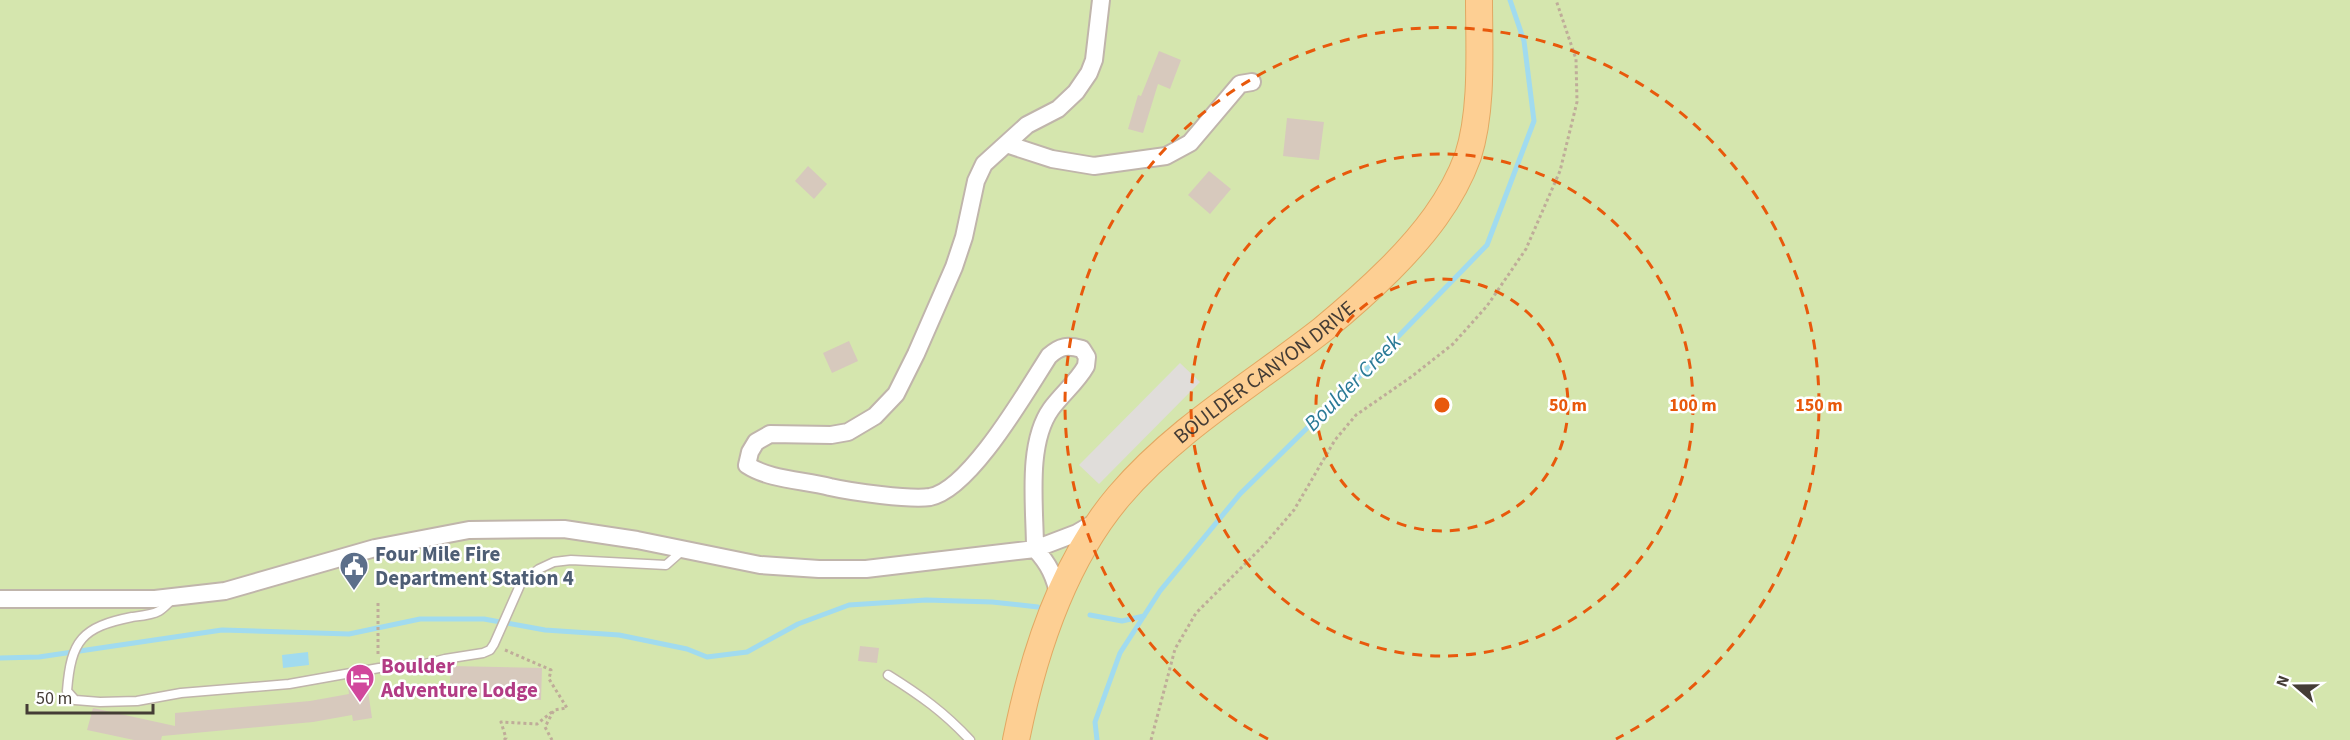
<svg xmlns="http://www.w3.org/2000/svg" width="2350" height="740" font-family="'Source Sans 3',sans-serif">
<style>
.green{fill:#d5e6ae}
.parking{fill:#e0ddda}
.water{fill:#a1dbef}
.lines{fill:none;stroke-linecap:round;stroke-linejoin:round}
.stream{stroke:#a1dbef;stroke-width:5}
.building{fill:#d7c9bd}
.service-casing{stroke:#c0b5ab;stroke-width:11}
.minor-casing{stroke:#c0b5ab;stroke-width:20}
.primary-casing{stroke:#e2a863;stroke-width:28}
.path{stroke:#bfac99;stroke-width:3;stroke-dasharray:3 3;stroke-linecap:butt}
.service{stroke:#fff;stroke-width:8}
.minor{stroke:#fff;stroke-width:16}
.primary{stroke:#fdcf93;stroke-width:26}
.ring{fill:none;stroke:#e8590c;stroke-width:3;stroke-dasharray:10 8}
.labels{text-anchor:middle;stroke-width:5;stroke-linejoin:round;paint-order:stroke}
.street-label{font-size:21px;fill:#443c35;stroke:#fff}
.service-label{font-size:21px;font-weight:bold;fill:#4e5e75;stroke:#fff;text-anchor:start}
.hotel-label{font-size:21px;font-weight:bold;fill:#b23c85;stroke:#fff;text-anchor:start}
.water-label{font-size:22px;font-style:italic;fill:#2a7a96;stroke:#fff}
.centre{fill:#e8590c;stroke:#fff;stroke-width:3}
.ring-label{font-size:18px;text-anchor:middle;font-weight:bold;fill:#e8590c;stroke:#fff;stroke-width:5;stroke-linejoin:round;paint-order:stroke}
</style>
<rect width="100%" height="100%" fill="#f2ece5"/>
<path class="green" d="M 0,0 L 2350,0 L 2350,740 L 0,740 Z"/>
<path class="parking" d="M 1180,363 L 1200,382 L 1099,484 L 1079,465 Z"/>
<path class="water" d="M 308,652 L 309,665 L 283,668 L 282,655 Z"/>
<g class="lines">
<path class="stream" d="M 1090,615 L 1122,621 L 1144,616
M 0,658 L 39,657 L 222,630 L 349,634 L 420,619 L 484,619 L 545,630 L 619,635 L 687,649 L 707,657 L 747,652 L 798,624 L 849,605 L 926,600 L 992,602 L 1038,607
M 1097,740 L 1095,722 L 1120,653 L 1160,591 L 1240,494 L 1356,380 L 1487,245 L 1534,121 L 1524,41 L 1510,0"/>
</g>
<path class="building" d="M 1159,51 L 1181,60 L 1170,89 L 1158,84 L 1143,133 L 1128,129 L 1138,95 L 1141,96 Z
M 1287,118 L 1324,122 L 1319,160 L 1283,156 Z
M 808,166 L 827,184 L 814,199 L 795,181 Z
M 1209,171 L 1231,189 L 1210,214 L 1188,195 Z
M 849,341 L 858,361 L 832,373 L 823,353 Z
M 445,546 L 447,560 L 425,563 L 423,550 Z
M 860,646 L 879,648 L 877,663 L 858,661 Z
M 451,666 L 542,668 L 541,700 L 449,696 Z
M 367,684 L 372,718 L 353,721 L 352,715 L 313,722 L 162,736 L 161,740 L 134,740 L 87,730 L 93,708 L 175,726 L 175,713 L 310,701 L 349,694 L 348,687 Z"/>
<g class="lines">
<g class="service-casing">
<path id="service" d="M 173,599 C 168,603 164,608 159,611 C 152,615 140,616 132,617 C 82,627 71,640 67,691 L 75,700 L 100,702 L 137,701 L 181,693 L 289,684 L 379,668 L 425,664 L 445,659 L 483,653 L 490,650 L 494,644 L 521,583 L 539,569 L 554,562 L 571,560 L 666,565 L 683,550
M 888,675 C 920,695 944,712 970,740"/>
</g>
<g class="minor-casing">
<path id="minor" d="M 1006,144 L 1052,159 L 1094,166 L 1166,156 L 1190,143 L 1240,84 L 1252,82
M 1059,597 C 1055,577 1049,564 1035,549 C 1035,507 1026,444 1051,409 C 1062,394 1077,382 1086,366 L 1087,357 L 1082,349 C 1067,345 1060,346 1049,356 C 1027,390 970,490 930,497 C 910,500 852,492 830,487 C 803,480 770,480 747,465 L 750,452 L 756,442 L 770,434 L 831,435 L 848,432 L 875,416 L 896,394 L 916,354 L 954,267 L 964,237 L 976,181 L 984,164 L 1027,125 L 1058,109 L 1076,92 L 1089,73 L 1094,60 L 1101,0
M 0,599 L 155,599 L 225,591 L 375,548 L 469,530 L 564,529 L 637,540 L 760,565 L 819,569 L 866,569 L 1035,549 L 1077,533 L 1094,523"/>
</g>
<g class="primary-casing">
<g id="primary">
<path id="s1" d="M 1016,740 C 1033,655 1062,563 1119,496 C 1176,429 1253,384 1322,330 C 1345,311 1369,290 1390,269 C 1423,236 1452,200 1468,156 C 1483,109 1479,49 1479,0"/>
</g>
</g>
<path class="path" d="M 378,603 L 378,657
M 505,650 L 551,670 L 549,679 L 567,708 L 554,710 L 545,727 L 552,740
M 504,740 L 506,738 L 501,722 L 537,724 L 553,711
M 1151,740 L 1175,649 L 1196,613 L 1264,545 L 1294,510 L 1335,440 L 1356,415 L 1411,377 L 1453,344 L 1487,306 L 1526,249 L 1560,171 L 1577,102 L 1576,59 L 1556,0"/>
<use href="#service" class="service"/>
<use href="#minor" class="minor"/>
<use href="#primary" class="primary"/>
</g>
<g class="ring">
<circle cx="1442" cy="405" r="126"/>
<circle cx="1442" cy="405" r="251"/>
<path d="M1268 739A377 377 0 1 1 1616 739"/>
</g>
<defs>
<g id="civic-pin" transform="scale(1.5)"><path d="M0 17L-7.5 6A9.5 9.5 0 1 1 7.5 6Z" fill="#5c6f8a" stroke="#fff"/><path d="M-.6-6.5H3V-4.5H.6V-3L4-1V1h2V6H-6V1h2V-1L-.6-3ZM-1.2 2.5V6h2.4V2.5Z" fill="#fff"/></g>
<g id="hotel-pin" transform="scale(1.5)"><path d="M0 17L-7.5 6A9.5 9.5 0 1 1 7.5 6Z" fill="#d1479c" stroke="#fff"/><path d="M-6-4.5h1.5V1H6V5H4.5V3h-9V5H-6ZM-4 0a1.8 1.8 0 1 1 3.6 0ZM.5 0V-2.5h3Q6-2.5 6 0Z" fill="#fff"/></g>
</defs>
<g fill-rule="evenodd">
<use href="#civic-pin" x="354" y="566"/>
<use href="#hotel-pin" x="360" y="678"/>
</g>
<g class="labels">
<g class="street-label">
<text dy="7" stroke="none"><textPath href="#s1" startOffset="459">BOULDER CANYON DRIVE</textPath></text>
</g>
<g class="service-label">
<text x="375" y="561">Four Mile Fire<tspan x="375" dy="24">Department Station 4</tspan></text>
</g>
<g class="hotel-label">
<text x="381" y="673">Boulder<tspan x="381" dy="24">Adventure Lodge</tspan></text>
</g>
<g class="water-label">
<text transform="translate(1352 382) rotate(-45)" y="8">Boulder Creek</text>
</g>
</g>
<circle cx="1442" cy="405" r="9" class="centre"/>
<g class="ring-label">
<text x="1568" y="411">50 m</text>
<text x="1693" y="411">100 m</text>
<text x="1819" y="411">150 m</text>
</g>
<g transform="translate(2296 686) rotate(290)" stroke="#ffffff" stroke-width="4.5" paint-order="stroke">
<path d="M0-4.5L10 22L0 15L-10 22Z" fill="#443c35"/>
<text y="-9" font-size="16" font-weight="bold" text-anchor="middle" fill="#443c35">N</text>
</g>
<path d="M27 704v9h126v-9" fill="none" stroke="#443c35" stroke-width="3"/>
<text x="36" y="704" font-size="18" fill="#443c35" stroke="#ffffff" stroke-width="4.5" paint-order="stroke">50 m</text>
</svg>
